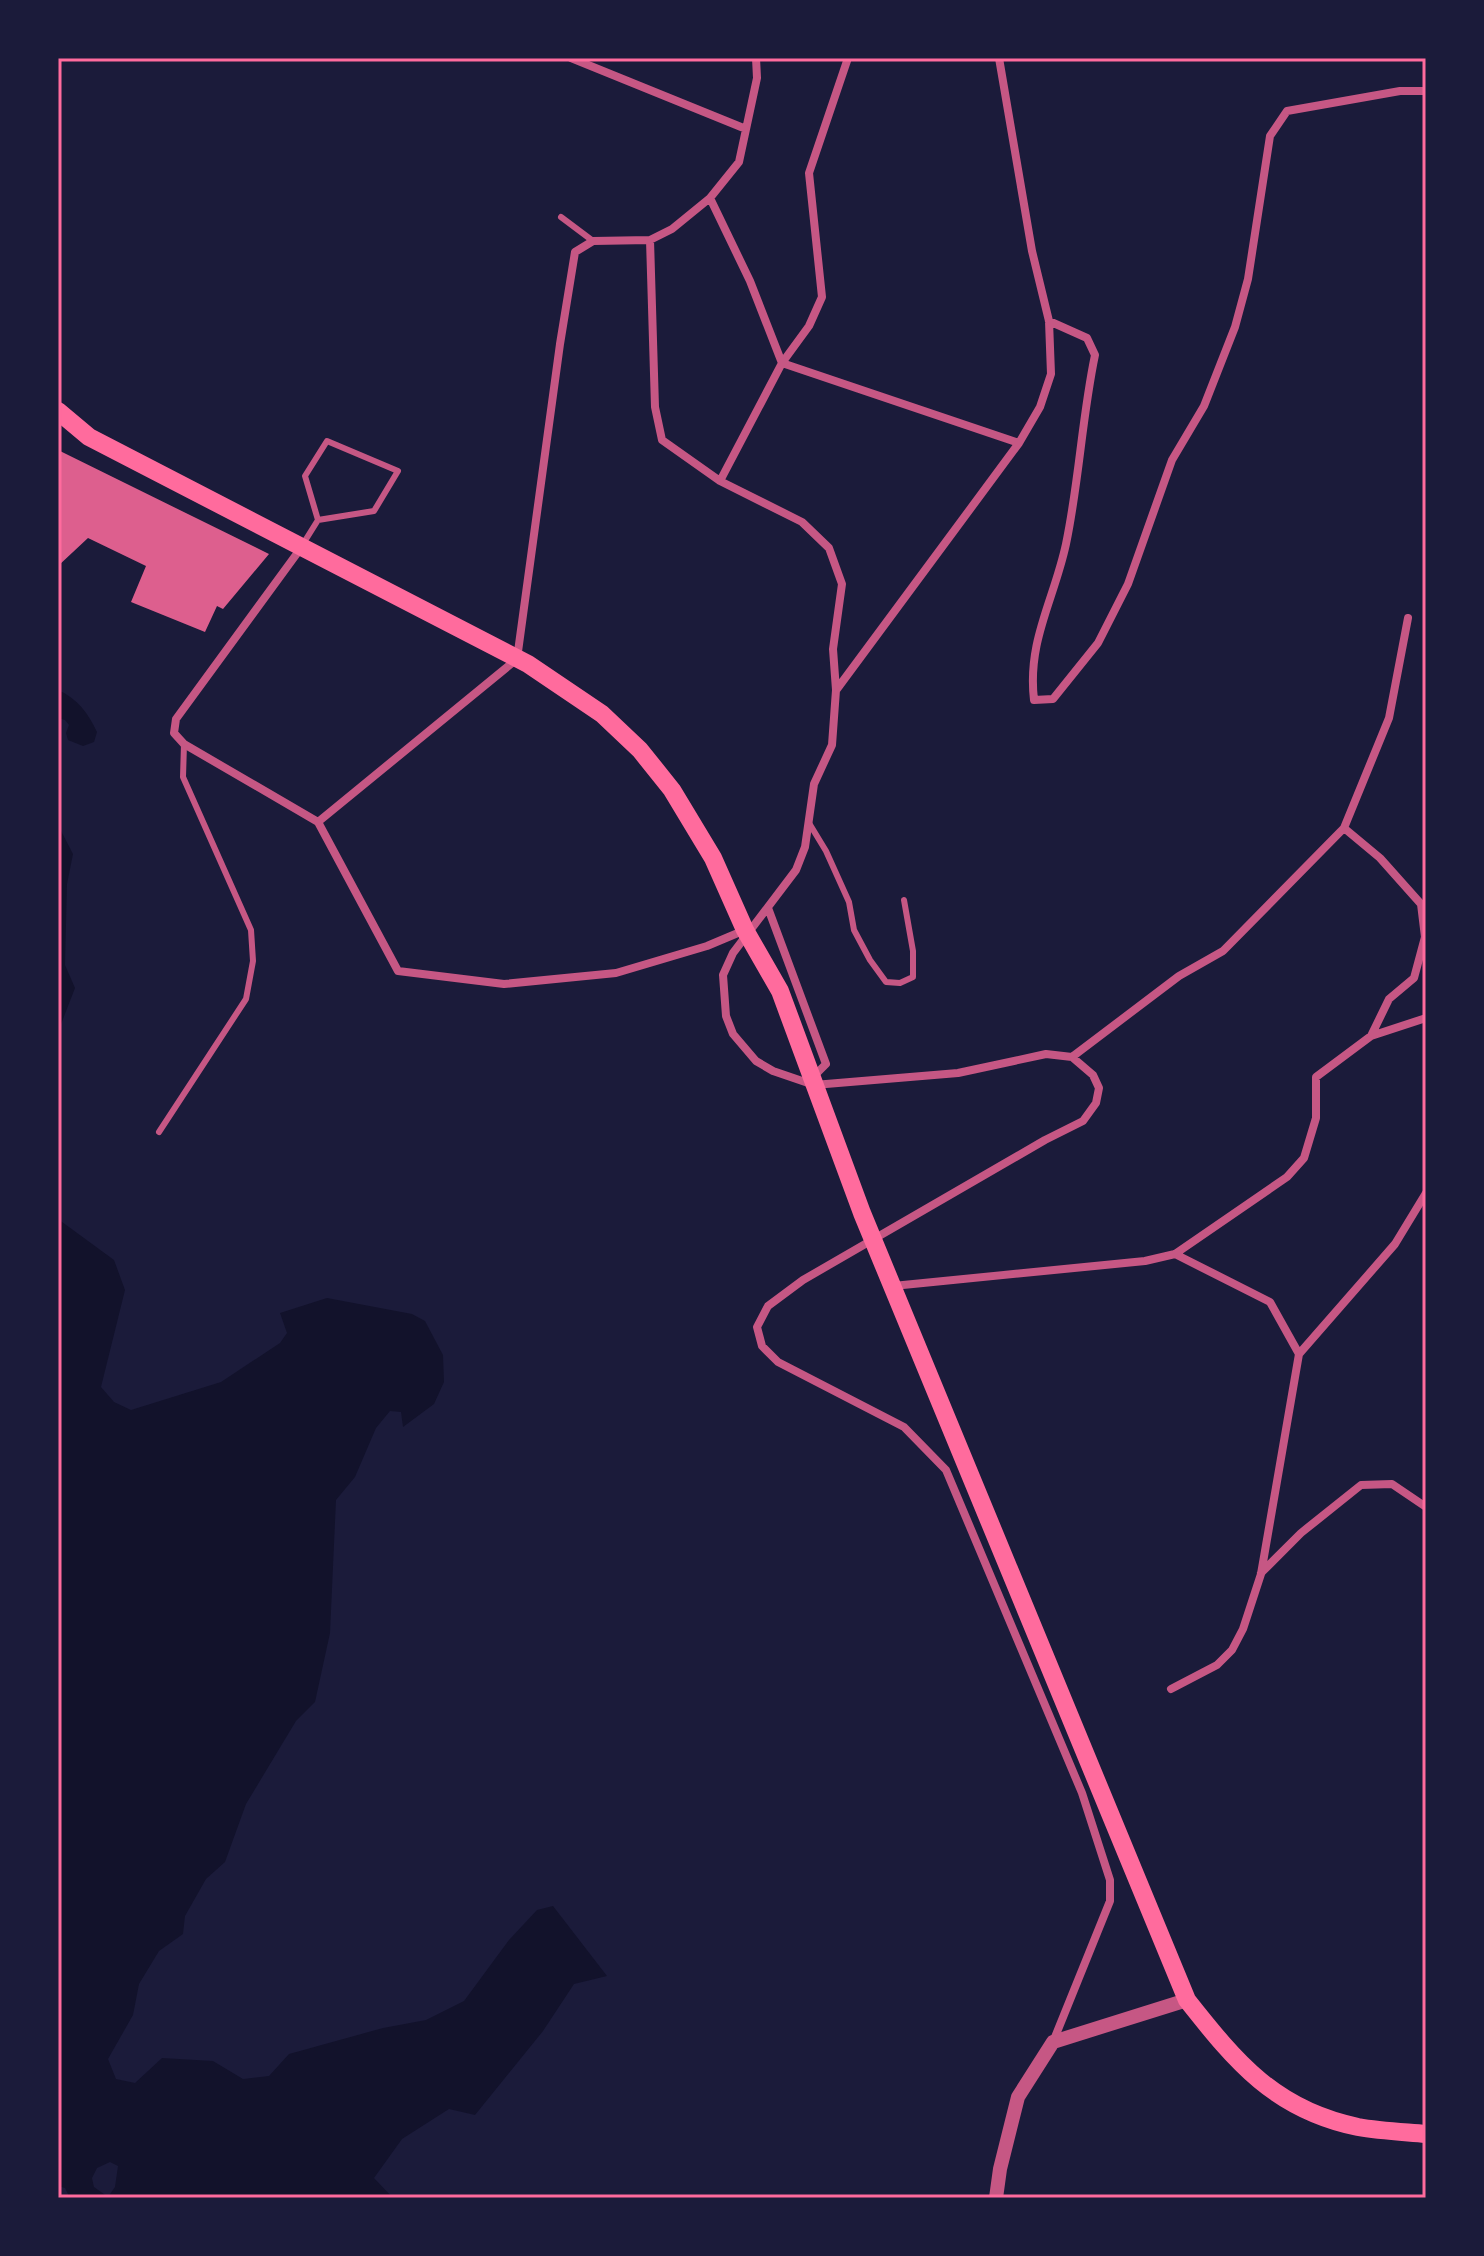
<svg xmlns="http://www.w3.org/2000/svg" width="1484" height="2256" font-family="'Fira Sans',sans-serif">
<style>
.water{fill:#12122b;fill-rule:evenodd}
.building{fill:#dd5f8e}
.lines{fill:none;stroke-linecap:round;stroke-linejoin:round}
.service{stroke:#c65784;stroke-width:6}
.minor{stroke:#c65784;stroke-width:8}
.tertiary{stroke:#c65784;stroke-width:14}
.primary{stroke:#ff6b9d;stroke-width:18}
.neatline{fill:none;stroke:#ff6b9d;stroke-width:3}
</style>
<rect width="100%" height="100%" fill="#1b1b3a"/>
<path class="water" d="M 58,690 C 78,699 88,713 97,732 L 94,742 L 83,746 L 68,740 L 66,733 L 69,725 L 65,720 L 58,718 Z
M 58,825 L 73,854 L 67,884 L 65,965 L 75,988 L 58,1032 Z
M 58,1219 L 114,1260 L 125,1290 L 101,1387 L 114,1402 L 131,1410 L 221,1382 L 280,1343 L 287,1333 L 280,1313 L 327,1298 L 412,1314 L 425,1321 L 443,1355 L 444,1382 L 434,1404 L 403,1427 L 401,1412 L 390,1411 L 376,1428 L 355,1477 L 336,1500 L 330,1633 L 315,1702 L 296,1721 L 246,1804 L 225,1862 L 206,1879 L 185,1916 L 183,1934 L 159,1951 L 139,1984 L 133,2015 L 108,2059 L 116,2079 L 135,2083 L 162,2058 L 213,2061 L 243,2079 L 269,2076 L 289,2054 L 383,2028 L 426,2020 L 464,2001 L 509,1940 L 537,1910 L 553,1906 L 607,1976 L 574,1984 L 543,2031 L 475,2115 L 449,2109 L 402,2139 L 374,2178 L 393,2198 L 70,2198 L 65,2188 L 58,2186 ZM 110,2162 L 118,2166 L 115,2187 L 108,2197 L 94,2187 L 92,2178 L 97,2168 Z"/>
<path class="building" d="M 58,450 L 269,554 L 223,609 L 217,606 L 205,632 L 131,602 L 146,566 L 88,538 L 58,566 Z"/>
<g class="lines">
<path class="service" d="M 561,217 L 593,241
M 303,544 L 318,520 L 305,476 L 327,441 L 398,471 L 374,511 L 318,520
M 809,823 L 826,851 L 849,902 L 854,930 L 870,960 L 886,982 L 900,983 L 913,977 L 913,951 L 904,900
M 159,1132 L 246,999 L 253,961 L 251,930 L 183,777 L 184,744"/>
<path class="minor" d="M 571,58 L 746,129
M 710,198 L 750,281 L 782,363
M 650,240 L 655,407 L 662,440 L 720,481 L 802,522 L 829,548 L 842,584 L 833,649 L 836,690 L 832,745 L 814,784 L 805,847 L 796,870 L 733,953 L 723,975 L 726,1016 L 733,1034 L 756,1061 L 773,1071 L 814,1085 L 958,1073 L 1046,1054 L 1072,1057 L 1093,1075 L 1099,1088 L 1096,1103 L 1083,1121 L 1045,1140 L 803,1280 L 768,1306 L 757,1327 L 762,1346 L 778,1362 L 904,1427 L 946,1470 L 1082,1793 L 1110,1880 L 1110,1901 L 1053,2042
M 1049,321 L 1087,338 L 1095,355 C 1082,417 1079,482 1066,544 C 1054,600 1027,641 1034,700 L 1053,699 L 1098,643 L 1128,584 L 1172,460 L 1204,406 L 1235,327 L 1248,279 L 1270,136 L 1287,111 L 1400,91 L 1426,91
M 782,363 L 1019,443
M 720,481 L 782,363 L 809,326 L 822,297 L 809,173 L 848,58
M 301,548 L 176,719 L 174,733 L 184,744 L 318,822 L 398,971 L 504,984 L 616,973 L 707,946 L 745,930
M 837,689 L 1019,443 L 1040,407 L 1051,374 L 1049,321 L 1032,251 L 999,58
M 318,822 L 517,659 L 560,344 L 575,252 L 593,241 L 650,240 L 672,229 L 710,198 L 739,162 L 757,78 L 756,58
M 1344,828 L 1380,858 L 1421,904 L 1425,937 L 1414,978 L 1389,999 L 1371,1036
M 768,908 L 826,1064 L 814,1076
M 1072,1057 L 1179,976 L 1223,951 L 1344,828 L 1389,718 L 1408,618
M 1175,1254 L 1270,1302 L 1299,1354
M 893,1286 L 1145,1261 L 1175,1254 L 1287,1177 L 1304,1158 L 1316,1118 L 1316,1077 L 1371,1036 L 1426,1018
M 1261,1573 L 1301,1533 L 1361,1485 L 1392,1484 L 1426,1507
M 1171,1689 L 1217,1665 L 1232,1650 L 1243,1629 L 1261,1574 L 1299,1354 L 1395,1244 L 1426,1193"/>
<path class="tertiary" d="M 996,2198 L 1000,2169 L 1018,2097 L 1053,2042 L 1187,2000"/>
<path class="primary" d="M 58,411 L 89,437 L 528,664 L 602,714 L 640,750 L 672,790 L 713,858 L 745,930 L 780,991 L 862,1213 L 1187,2000 C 1236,2062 1275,2110 1358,2127 C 1380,2131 1404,2132 1426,2134"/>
</g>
<rect width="1484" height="2256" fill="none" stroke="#1b1b3a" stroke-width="120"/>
<rect x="60" y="60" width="1364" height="2136" class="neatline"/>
</svg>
